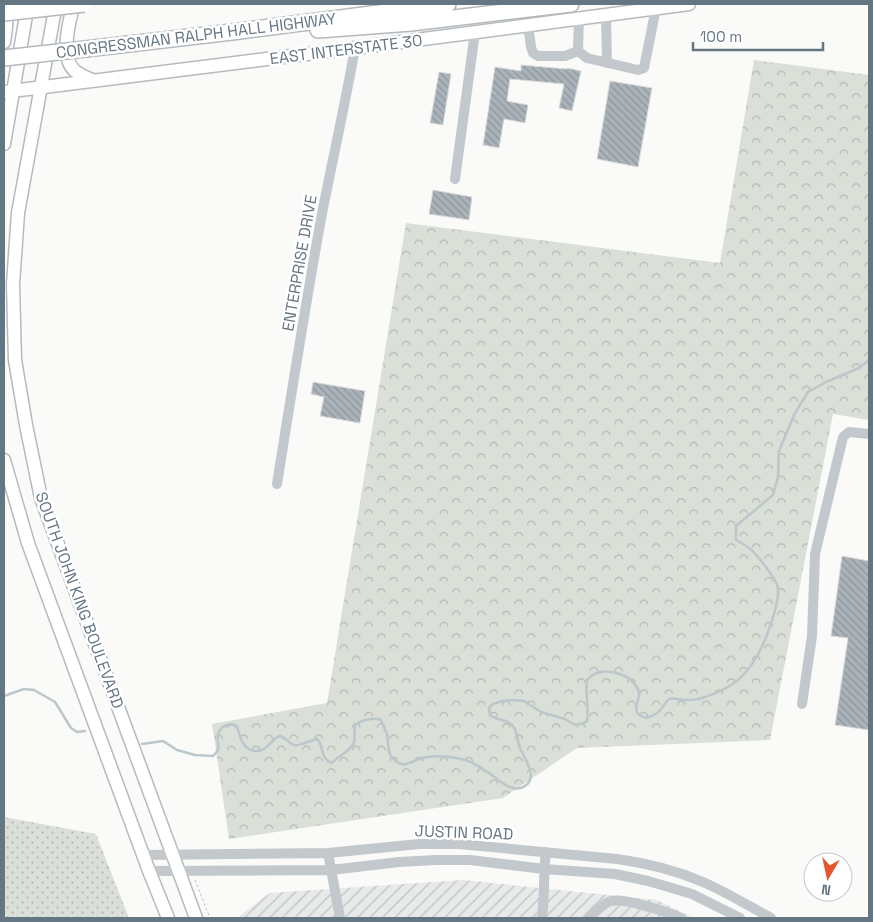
<svg xmlns="http://www.w3.org/2000/svg" width="873" height="922" font-family="'Space Grotesk',sans-serif">
<style>
.industrial{fill:url(#industrial-furrows)}
.grass{fill:url(#grass-dots)}
.forest{fill:url(#forest-crowns)}
.lines{fill:none;stroke-linecap:round;stroke-linejoin:round}
.stream{stroke:#bbc7cb;stroke-width:2.5}
.building{fill:url(#building-back-hatch);stroke:#dcdcda}
.major-casing{stroke:#b5babe;stroke-width:15}
.highway-casing{stroke:#b4b9bd;stroke-width:18}
.path{stroke:#bbbfc2;stroke-width:1;stroke-dasharray:2.5 2.5;stroke-linecap:butt}
.minor{stroke:#c3c8cc;stroke-width:10}
.major{stroke:#fff;stroke-width:12}
.highway{stroke:#fff;stroke-width:15}
.highway-bridge-casing{stroke:#b4b9bd;stroke-width:18;stroke-linecap:butt}
.highway-bridge{stroke:#fff;stroke-width:15}
.labels{text-anchor:middle;stroke-width:5;stroke-linejoin:round;paint-order:stroke}
.street-label{font-size:16px;fill:#657683;stroke:#fff}
</style>
<defs>
<pattern id="industrial-furrows" width="10" height="10" patternUnits="userSpaceOnUse" patternTransform="scale(1.25)"><rect width="10" height="10" fill="#e8e9e9"/><path d="M-1 1l2-2M0 10L10 0M9 11l2-2" fill="none" stroke="#c0c1c2"/></pattern>
<pattern id="grass-dots" width="8" height="8" patternUnits="userSpaceOnUse" patternTransform="scale(1.25)"><rect width="8" height="8" fill="#dadfd7"/><path d="M2 2h.1M6 6h.1" fill="none" stroke="#b4b9b4" stroke-width="1.8" stroke-linecap="round"/></pattern>
<pattern id="forest-crowns" width="20" height="18" patternUnits="userSpaceOnUse" patternTransform="scale(1.25)"><rect width="20" height="18" fill="#dadfd7"/><path d="M2 6a3 3 0 1 1 6 0M12 15a3 3 0 1 1 6 0" fill="none" stroke="#b4b9b4"/></pattern>
<pattern id="building-back-hatch" width="6" height="6" patternUnits="userSpaceOnUse" patternTransform="scale(1.25)"><rect width="6" height="6" fill="#aab3b9"/><path d="M-1 5l2 2M0 0l6 6M5-1l2 2" fill="none" stroke="#8e969c"/></pattern>
</defs>
<rect width="100%" height="100%" fill="#fafaf8"/>
<path class="industrial" d="M 463,880 L 657,900 L 694,918 L 239,918 L 239,916 L 270,893 Z"/>
<path class="grass" d="M 4,817 L 96,834 L 129,918 L 4,918 Z"/>
<path class="forest" d="M 754,60 L 869,75 L 869,420 L 833,414 L 770,740 L 577,748 L 503,798 L 229,839 L 212,724 L 327,703 L 406,223 L 720,263 Z"/>
<g class="lines">
<path class="stream" d="M 4,696 L 24,689 L 34,690 L 55,702 L 71,728 L 77,732 L 85,731
M 142,744 L 163,741 L 177,750 L 195,755 L 213,756 C 214,755 218,751 218,749 C 219,745 217,740 218,736 C 219,726 228,723 237,726 C 240,736 242,749 254,751 C 258,751 262,751 265,748 C 271,744 273,738 280,736 C 286,738 290,744 294,745 C 298,747 311,740 317,739 C 325,747 319,758 332,763 C 338,755 352,751 354,742 C 355,736 354,730 355,725 C 361,720 374,717 381,720 C 383,725 385,730 387,734 C 389,746 386,758 401,764 C 407,766 413,761 419,759 C 430,755 445,756 457,758 C 472,760 485,770 497,779 C 501,782 506,786 510,787 C 515,789 521,789 525,786 C 539,777 524,758 520,748 C 517,741 518,732 513,726 C 507,718 497,721 490,715 L 489,708 L 493,704 L 502,701 L 512,700 L 524,701 L 541,712 L 565,719 L 575,725 L 584,723 L 587,721 C 589,707 585,693 587,680 C 590,677 593,674 597,673 C 610,669 628,674 636,686 C 637,687 639,691 639,693 C 640,699 634,705 637,712 C 639,716 642,717 646,718 C 650,717 654,715 657,713 C 662,710 664,703 669,699 C 673,697 680,700 684,700 C 699,701 715,694 728,687 C 754,672 766,641 774,614 C 776,606 779,597 778,588 C 777,580 756,553 749,548 C 745,545 740,542 736,540 L 736,526 L 773,495 L 778,477 L 779,451 L 795,413 L 808,392 L 826,382 L 859,368 L 869,360"/>
</g>
<path class="building" d="M 521,65 L 567,69 L 567,68 L 581,71 L 572,111 L 559,108 L 564,84 L 510,79 L 507,101 L 528,105 L 525,123 L 504,119 L 499,148 L 483,145 L 495,67 L 521,71 Z
M 439,72 L 451,74 L 443,125 L 430,123 Z
M 610,81 L 652,88 L 638,167 L 597,159 Z
M 433,190 L 472,197 L 469,220 L 429,214 Z
M 313,382 L 365,391 L 360,423 L 320,416 L 324,397 L 311,394 Z
M 842,556 L 869,561 L 869,730 L 835,725 L 848,638 L 831,636 Z"/>
<g class="lines">
<g class="major-casing">
<path id="major" d="M 56,4 L 18,213 L 13,284 L 15,360 L 26,425 L 41,498 L 196,918
M 74,4 C 69,21 60,57 74,70 C 79,75 86,77 92,80
M 4,42 C 6,29 8,17 4,4
M 4,92 L 355,48 L 689,4
M 4,144 L 28,4
M 4,460 L 28,543 L 149,871 L 168,918"/>
</g>
<g class="highway-casing">
<path id="highway" d="M 318,30 L 411,23 L 571,4
M 94,48 L 232,32 L 448,4"/>
</g>
<path class="path" d="M 4,76 L 5,71
M 195,880 L 210,918"/>
<path class="minor" d="M 606,14 L 607,63
M 579,18 L 578,51 L 587,58 L 638,70 L 644,68 L 656,8
M 528,24 L 531,47 L 533,53 L 538,56 L 565,56 L 578,51
M 455,179 L 475,32
M 277,484 C 291,396 305,307 321,219 C 332,162 345,105 355,48
M 802,704 L 812,636 L 815,554 L 843,437 L 849,432 L 869,434
M 328,853 L 340,918
M 143,855 L 328,853 L 419,844 L 459,844 L 617,859 C 646,863 675,870 703,882 C 726,892 749,906 771,918
M 149,871 L 331,870 L 399,862 L 436,860 L 470,860 L 544,869 L 615,874 L 648,881 L 692,894 L 740,918
M 542,918 C 545,896 543,874 546,852
M 589,918 C 595,913 603,903 611,901 C 626,898 667,912 681,918"/>
<use href="#major" class="major"/>
<use href="#highway" class="highway"/>
<g class="highway-bridge-casing">
<path id="highway-bridge" d="M 4,13 L 84,4
M 4,58 L 94,48"/>
</g>
<use href="#highway-bridge" class="highway-bridge"/>
</g>
<g class="labels">
<g class="street-label">
<text transform="translate(196 35) rotate(-7)" y="6">CONGRESSMAN RALPH HALL HIGHWAY</text>
<text transform="translate(346 49) rotate(-7)" y="6">EAST INTERSTATE 30</text>
<text transform="translate(299 263) rotate(-80)" y="6">ENTERPRISE DRIVE</text>
<text transform="translate(80 600) rotate(70)" y="6">SOUTH JOHN KING BOULEVARD</text>
<text transform="translate(464 832) rotate(2)" y="6">JUSTIN ROAD</text>
</g>
</g>
<rect width="873" height="922" fill="none" stroke="#657683" stroke-width="10"/>
<g transform="translate(828 877) rotate(189)"><circle r="24" fill="#ffffff" stroke="#c1c8cd"/>
<path d="M0-4L9 19L0 12L-9 19Z" fill="#e4572e"/>
<text y="-8" font-size="14" font-weight="bold" text-anchor="middle" fill="#657683">N</text>
</g>
<path d="M693 42v8h130v-8" fill="none" stroke="#657683" stroke-width="2.5"/>
<text x="700" y="42" font-size="15" fill="#657683" stroke="#ffffff" stroke-width="4" paint-order="stroke">100 m</text>
</svg>
